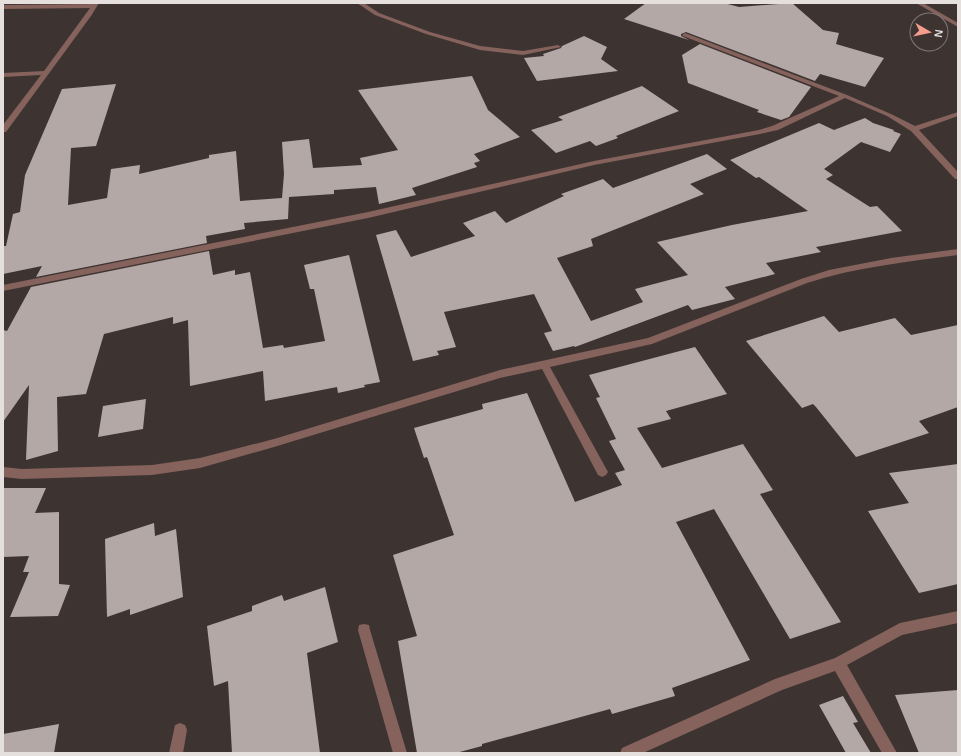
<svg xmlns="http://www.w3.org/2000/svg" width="961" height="756" font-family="Helvetica,sans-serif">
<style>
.building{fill:#b3a8a6}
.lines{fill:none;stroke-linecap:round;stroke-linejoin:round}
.minor{fill:#85625b;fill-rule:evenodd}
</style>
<rect width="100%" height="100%" fill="#3d3432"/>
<path class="building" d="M 646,3 L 724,3 L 739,7 L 792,3 L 823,30 L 839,33 L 836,44 L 884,58 L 865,87 L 820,74 L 815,81 L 686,32 L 681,34 L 681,36 L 689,40 L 624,19 Z
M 584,36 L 607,47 L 601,59 L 618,71 L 537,81 L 524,58 L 544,56 L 543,54 L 561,48 L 562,46 Z
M 700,44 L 811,87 L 789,117 L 781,120 L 757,112 L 759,110 L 688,83 L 682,55 Z
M 472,76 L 488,110 L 520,137 L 474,154 L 480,161 L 474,163 L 477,167 L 412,188 L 416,195 L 379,204 L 376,187 L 334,190 L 334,194 L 289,197 L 288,219 L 244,223 L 245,229 L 206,236 L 207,243 L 36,277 L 42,266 L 3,274 L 3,246 L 6,246 L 13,214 L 20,212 L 25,175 L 62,89 L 116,84 L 96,146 L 71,148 L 68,205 L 107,198 L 111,169 L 140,165 L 139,174 L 209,158 L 209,155 L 236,151 L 240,201 L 282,198 L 284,174 L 282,142 L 309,139 L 313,168 L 362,165 L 360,158 L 398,150 L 358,90 Z
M 642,86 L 679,111 L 616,136 L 618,138 L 596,146 L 590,141 L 556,153 L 531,130 L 563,120 L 558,117 Z
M 865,118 L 873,123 L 894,130 L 893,131 L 901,134 L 890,152 L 861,142 L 824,169 L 833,175 L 826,179 L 870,207 L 877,206 L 902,231 L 816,247 L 821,252 L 766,263 L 775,274 L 725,287 L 735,299 L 692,310 L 688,305 L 575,347 L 574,346 L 553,351 L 544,333 L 552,331 L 534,294 L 444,312 L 456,347 L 437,351 L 439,355 L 413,361 L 376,235 L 396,230 L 411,257 L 475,236 L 463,223 L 495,211 L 506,223 L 564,196 L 561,194 L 603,179 L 613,188 L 707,154 L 727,169 L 690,184 L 704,194 L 591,239 L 593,246 L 557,258 L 591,321 L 643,302 L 635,289 L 688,275 L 657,242 L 732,225 L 808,211 L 759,177 L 756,178 L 730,160 L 819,123 L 834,130 Z
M 209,251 L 213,275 L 235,270 L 235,275 L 250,272 L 263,348 L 283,345 L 284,348 L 325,341 L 314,289 L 310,289 L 304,265 L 349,255 L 380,382 L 364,385 L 365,387 L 338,393 L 337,387 L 265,401 L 263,371 L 190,386 L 188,320 L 173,324 L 173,317 L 104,334 L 86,394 L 57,397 L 58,451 L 26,460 L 29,385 L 3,422 L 3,330 L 7,331 L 31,287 Z
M 824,316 L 839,332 L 895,318 L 911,335 L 958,325 L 958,407 L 919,421 L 929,433 L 856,457 L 816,407 L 813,404 L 802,408 L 746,341 Z
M 695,347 L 727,394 L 666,411 L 671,419 L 637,428 L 662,468 L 743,444 L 773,490 L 760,494 L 841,622 L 790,639 L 714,509 L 676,522 L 750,660 L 672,688 L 675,696 L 612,714 L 610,709 L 482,744 L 482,746 L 456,753 L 417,753 L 398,641 L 417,636 L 393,555 L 454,535 L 427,457 L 424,458 L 414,428 L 483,409 L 482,404 L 527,393 L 575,502 L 622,485 L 615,473 L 625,470 L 609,441 L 616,439 L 596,398 L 600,397 L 589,375 Z
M 146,399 L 143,429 L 98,437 L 103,406 Z
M 958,464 L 958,584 L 919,593 L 868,511 L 909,503 L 889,473 Z
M 3,488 L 46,488 L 35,513 L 59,512 L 59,584 L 70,585 L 58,616 L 10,617 L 29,572 L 23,572 L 29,556 L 3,557 Z
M 154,523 L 155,536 L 176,529 L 183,597 L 130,615 L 130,609 L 107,617 L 105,539 Z
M 325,587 L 338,642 L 307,653 L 320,753 L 232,753 L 228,681 L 214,686 L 207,626 L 252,611 L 252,606 L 282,595 L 284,601 Z
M 958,690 L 958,753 L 919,753 L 895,695 Z
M 843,696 L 858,722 L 853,723 L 871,753 L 846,753 L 819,705 Z
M 59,724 L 54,753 L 3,753 L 3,734 Z"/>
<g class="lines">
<path class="minor" d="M 93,3 L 99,3 L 91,16 L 6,132 L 3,132 L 3,125 L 41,75 L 3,77 L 3,73 L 44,71 L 90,8 L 3,9 L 3,5 L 92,4 Z
M 357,3 L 364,3 L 379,13 L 430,32 L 480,46 L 523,51 L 558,45 L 561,47 L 523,55 L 480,50 L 426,34 L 375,15 Z
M 916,3 L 923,3 L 958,23 L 958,27 Z
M 685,33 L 847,95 L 891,114 L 915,126 L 958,112 L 958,116 L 919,130 L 958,172 L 958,179 L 955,179 L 911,131 L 887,116 L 845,98 L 778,130 L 760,134 L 594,165 L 368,218 L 3,291 L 3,285 L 368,212 L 594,161 L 759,130 L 772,126 L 839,96 L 683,36 L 682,35 Z
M 958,249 L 958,255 C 907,262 856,267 807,283 L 652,344 L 550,367 L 608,472 L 606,475 L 602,477 L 598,475 L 542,369 L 500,378 L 274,447 L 200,468 L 152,475 L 22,479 L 3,477 L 3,467 L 22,469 L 152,465 L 200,458 L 274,439 L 500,370 L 648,338 L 801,279 L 829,270 L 891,258 Z
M 958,611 L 958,623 L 902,635 L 847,665 L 897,753 L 882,753 L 835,671 L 782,690 L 643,753 L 620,753 L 622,748 L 775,679 L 835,658 L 900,623 Z
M 364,624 L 369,625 L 370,630 L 407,753 L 393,753 L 358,630 L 359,625 Z
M 180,723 L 185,725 L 187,730 L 183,753 L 169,753 L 175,725 Z"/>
</g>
<rect width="961" height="756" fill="none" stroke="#e5dfde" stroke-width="8"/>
<g transform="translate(929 32) rotate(99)"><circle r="19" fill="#3d3432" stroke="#807877"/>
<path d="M0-3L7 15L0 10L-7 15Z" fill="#f49d8c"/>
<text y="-6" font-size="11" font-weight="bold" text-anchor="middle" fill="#e5dfde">N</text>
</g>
</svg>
